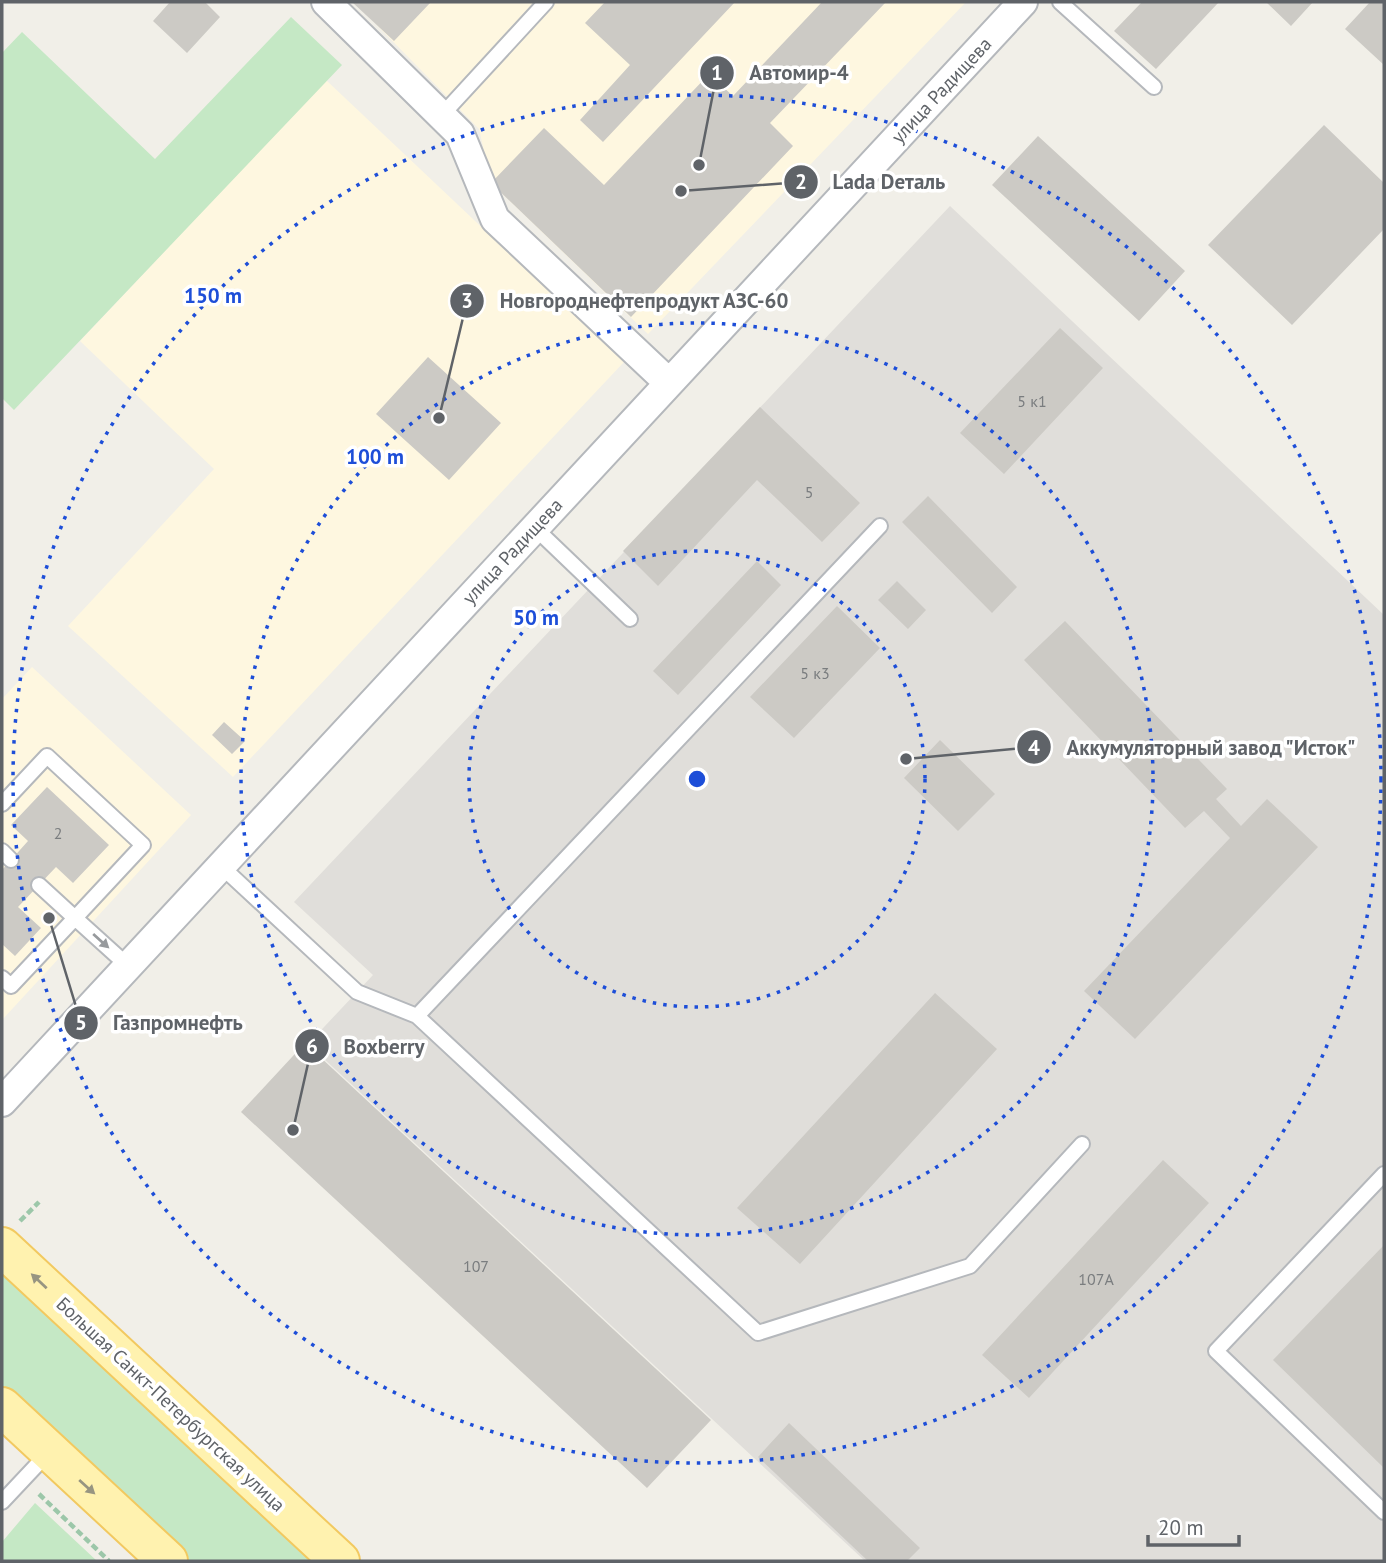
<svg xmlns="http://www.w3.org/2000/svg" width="1386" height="1563" font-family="'PT Sans',sans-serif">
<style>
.commercial{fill:#fef7e0}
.industrial{fill:#e0deda}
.green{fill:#c5e8c5}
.building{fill:#cccac5}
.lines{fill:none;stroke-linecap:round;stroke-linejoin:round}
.lane-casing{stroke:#b5b8bc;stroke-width:18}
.street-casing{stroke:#b5b8bc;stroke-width:32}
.primary-casing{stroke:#f2c960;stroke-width:42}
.path{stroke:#9cc7a9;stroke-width:4.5;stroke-dasharray:7 3.5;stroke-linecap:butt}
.lane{stroke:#fff;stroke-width:14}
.street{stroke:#fff;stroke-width:28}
.primary{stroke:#fff2af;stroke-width:38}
.oneway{fill:#979a9d}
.oneway2{fill:#979581}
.ring{fill:none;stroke:#1d4ed8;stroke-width:3.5;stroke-dasharray:3.5 7}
.labels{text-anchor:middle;stroke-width:7;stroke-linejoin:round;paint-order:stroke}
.number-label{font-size:16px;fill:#7a7d7f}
.street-label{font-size:19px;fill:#5f6368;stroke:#fff}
.centre{fill:#1d4ed8;stroke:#fff;stroke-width:3.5}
.ring-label{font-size:21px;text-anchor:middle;font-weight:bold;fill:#1d4ed8;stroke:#fff;stroke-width:7;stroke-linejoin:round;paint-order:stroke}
.leader{fill:none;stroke:#5f6368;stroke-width:2.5}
.callout-dot{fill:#5f6368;stroke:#fff;stroke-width:2.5}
.mark-label{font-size:21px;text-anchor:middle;font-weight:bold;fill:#fff}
.callout-label{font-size:21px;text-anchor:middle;font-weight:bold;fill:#5f6368;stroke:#fff;stroke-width:7;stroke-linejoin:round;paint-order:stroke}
</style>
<rect width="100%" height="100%" fill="#f1efe8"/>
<path class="commercial" d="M 354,2 L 966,2 L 648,334 L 491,183 L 479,129 Z
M 326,80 L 624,362 L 233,777 L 68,626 L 214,469 L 80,341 Z
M 32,667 L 191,815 L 2,1020 L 2,699 Z"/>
<path class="industrial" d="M 950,206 L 1384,615 L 1384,1561 L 865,1561 L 308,1044 L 373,975 L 294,902 Z"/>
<path class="green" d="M 291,17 L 342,65 L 14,410 L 2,398 L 2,53 L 22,32 L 155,159 Z
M 2,1266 L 314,1561 L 188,1561 L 2,1387 Z
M 35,1503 L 97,1561 L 2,1561 L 2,1542 Z"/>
<path class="building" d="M 170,2 L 205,2 L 220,17 L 187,53 L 153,21 Z
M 352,2 L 431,2 L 394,41 Z
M 605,2 L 735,2 L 603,142 L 580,120 L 630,65 L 585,23 Z
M 822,2 L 886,2 L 770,123 L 793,146 L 631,317 L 491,183 L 544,128 L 604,185 L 709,74 L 733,96 Z
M 1142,2 L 1219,2 L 1156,69 L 1114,31 Z
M 1266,2 L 1313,2 L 1291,26 Z
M 1370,2 L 1384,2 L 1384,65 L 1345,29 Z
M 1324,125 L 1384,183 L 1384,229 L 1292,325 L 1208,245 Z
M 1038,136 L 1185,271 L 1139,321 L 992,185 Z
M 1060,328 L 1103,368 L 1004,474 L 960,433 Z
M 428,357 L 501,423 L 449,480 L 376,414 Z
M 760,407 L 860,503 L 822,542 L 757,480 L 658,586 L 623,551 Z
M 928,496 L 1017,587 L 992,613 L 902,522 Z
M 757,561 L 781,585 L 678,695 L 653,671 Z
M 897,581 L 926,610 L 908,629 L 878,600 Z
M 837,606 L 880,648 L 794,738 L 750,697 Z
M 1065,621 L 1227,789 L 1216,799 L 1241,826 L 1267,799 L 1318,847 L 1135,1039 L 1084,991 L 1230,838 L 1204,811 L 1185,828 L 1024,660 Z
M 224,722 L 245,741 L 232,754 L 212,735 Z
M 940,740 L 995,794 L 958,831 L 904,778 Z
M 47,787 L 109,845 L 73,883 L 56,867 L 18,907 L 41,928 L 15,956 L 2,944 L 2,870 L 28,841 L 11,825 Z
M 935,993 L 997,1049 L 800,1264 L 737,1208 Z
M 305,1043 L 711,1420 L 647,1488 L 241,1112 Z
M 1163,1160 L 1209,1203 L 1029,1398 L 982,1355 Z
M 1384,1245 L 1384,1468 L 1273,1360 Z
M 789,1423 L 920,1548 L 907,1561 L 868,1561 L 758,1457 Z"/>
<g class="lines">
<g class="lane-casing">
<path id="lane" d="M 1060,2 L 1154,87
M 442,115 L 546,2
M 880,526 L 417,1016 L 758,1333 L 970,1266 L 1082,1144
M 534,527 L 630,619
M 2,804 L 47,756 L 143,845 L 75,918 L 39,885
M 2,851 L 11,860
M 221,866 L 357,992 L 417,1016
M 2,978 L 11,986 L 75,918 L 127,965
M 1384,1174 L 1216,1351 L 1384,1512
M 2,1502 L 49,1452"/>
</g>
<g class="street-casing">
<path id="street" d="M 326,2 L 460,134 L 495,219 L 668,382
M 2,1102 L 1023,2"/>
</g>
<g class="primary-casing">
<path id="primary" d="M 2,1247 L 340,1561
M 2,1407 L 168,1561"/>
</g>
<path class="path" d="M 20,1221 L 39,1202
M 39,1494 L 109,1561"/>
<use href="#lane" class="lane"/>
<use href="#street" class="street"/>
<use href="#primary" class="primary"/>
</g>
<defs><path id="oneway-solid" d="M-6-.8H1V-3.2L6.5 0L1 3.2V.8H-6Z" transform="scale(1.75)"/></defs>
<use class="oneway" href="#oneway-solid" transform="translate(101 941) rotate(42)"/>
<g class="oneway2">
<use href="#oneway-solid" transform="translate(39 1281) rotate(-137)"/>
<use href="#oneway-solid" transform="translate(87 1487) rotate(42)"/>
</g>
<g class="ring">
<circle cx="697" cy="779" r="228"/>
<circle cx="697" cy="779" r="456"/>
<circle cx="697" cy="779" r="684"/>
</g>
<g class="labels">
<g class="number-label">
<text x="1032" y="407">5 к1</text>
<text x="809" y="498">5</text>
<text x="815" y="679">5 к3</text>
<text x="58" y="839">2</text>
<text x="476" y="1272">107</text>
<text x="1096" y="1285">107А</text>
</g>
<g class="street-label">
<text transform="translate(941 90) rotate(-47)" y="7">улица Радищева</text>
<text transform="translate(512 551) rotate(-47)" y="7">улица Радищева</text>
<text transform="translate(171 1404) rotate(43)" y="7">Большая Санкт-Петербургская улица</text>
</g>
</g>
<circle cx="697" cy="779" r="10" class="centre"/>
<g class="ring-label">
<text x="213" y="303">150 m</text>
<text x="375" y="464">100 m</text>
<text x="536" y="625">50 m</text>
</g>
<path class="leader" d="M699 165L717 73M681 191L801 182M439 418L467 301M906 759L1034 747M49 918L81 1023M293 1130L312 1046"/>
<g class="callout-dot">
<circle cx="699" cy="165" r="7"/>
<circle cx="681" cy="191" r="7"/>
<circle cx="439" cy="418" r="7"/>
<circle cx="906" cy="759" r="7"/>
<circle cx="49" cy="918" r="7"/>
<circle cx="293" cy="1130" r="7"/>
<circle cx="717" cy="73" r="18"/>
<circle cx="801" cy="182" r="18"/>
<circle cx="467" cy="301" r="18"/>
<circle cx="1034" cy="747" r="18"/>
<circle cx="81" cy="1023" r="18"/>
<circle cx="312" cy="1046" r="18"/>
</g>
<g class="mark-label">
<text x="717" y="80">1</text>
<text x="801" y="189">2</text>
<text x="467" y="308">3</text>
<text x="1034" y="755">4</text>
<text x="81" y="1030">5</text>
<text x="312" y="1054">6</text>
</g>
<g class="callout-label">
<text x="799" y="80">Автомир-4</text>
<text x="889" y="189">Lada Dеталь</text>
<text x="644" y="308">Новгороднефтепродукт АЗС-60</text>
<text x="1211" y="755">Аккумуляторный завод "Исток"</text>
<text x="178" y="1030">Газпромнефть</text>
<text x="384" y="1054">Boxberry</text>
</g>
<rect width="1386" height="1563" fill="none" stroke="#5f6368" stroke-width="7"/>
<path d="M1148 1535v10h91v-10" fill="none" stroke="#5f6368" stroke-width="3.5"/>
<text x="1158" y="1535" font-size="21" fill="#5f6368" stroke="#ffffff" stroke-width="5" paint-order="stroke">20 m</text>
</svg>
